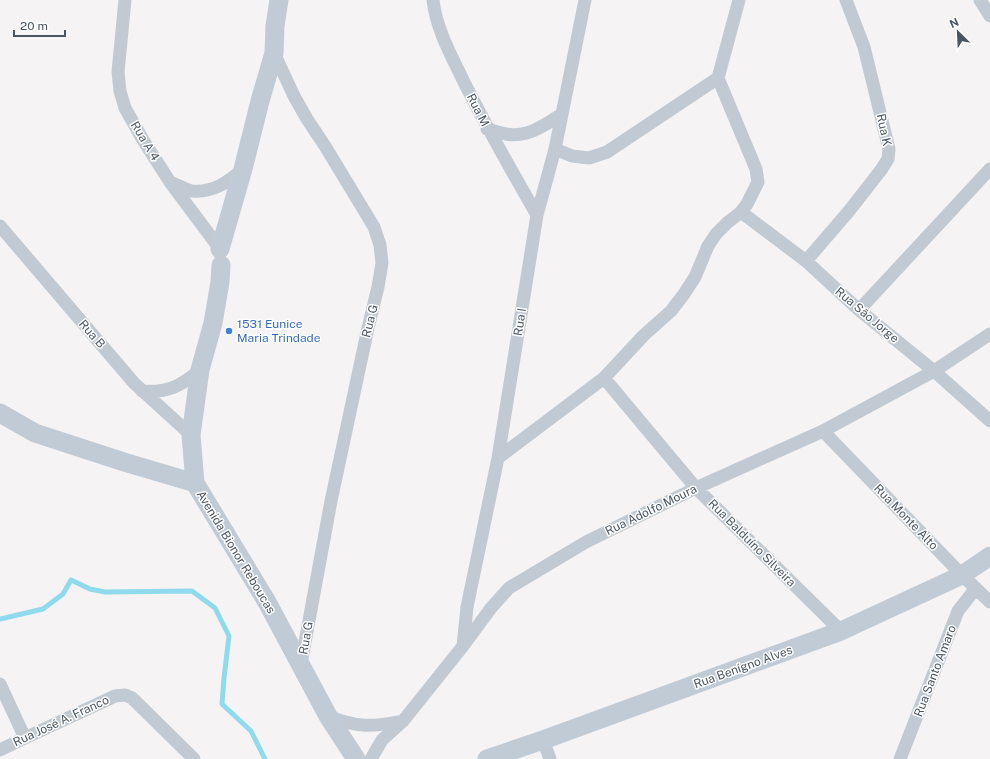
<svg xmlns="http://www.w3.org/2000/svg" width="990" height="759" font-family="'Public Sans',sans-serif">
<style>
.lines{fill:none;stroke-linecap:round;stroke-linejoin:round}
.stream{stroke:#90daee;stroke-width:5}
.street{stroke:#c1cad2;stroke-width:13}
.secondary{stroke:#c1cbd6;stroke-width:19}
.shop-dot{fill:#3f7fe0;stroke:#fff;stroke-width:1.5}
.labels{text-anchor:middle;stroke-width:3;stroke-linejoin:round;paint-order:stroke}
.street-label{font-size:12px;fill:#4a5661;stroke:#fff}
.shop-label{font-size:12px;fill:#366cbe;stroke:#fff;text-anchor:start}
</style>
<rect width="100%" height="100%" fill="#f5f3f3"/>
<g class="lines">
<path class="stream" d="M 0,619 L 43,609 L 63,594 L 71,580 L 90,589 L 105,592 L 192,591 L 215,608 L 229,636 L 224,678 L 222,704 L 251,731 L 265,759"/>
<path class="street" d="M 125,0 L 118,72 L 120,91 L 125,108 L 143,140 L 170,182 L 220,249 L 220,254
M 433,0 C 436,28 451,55 463,80 C 486,126 511,170 537,215
M 980,0 L 990,16
M 274,53 L 294,96 L 307,119 L 325,146 L 374,227 L 380,245 L 382,263 L 378,287 L 368,328 L 331,501 L 301,664
M 487,129 C 494,131 500,133 506,134 C 527,138 545,125 562,114
M 555,149 L 572,156 L 589,158 L 607,152 L 718,78 L 739,0
M 172,183 C 178,185 186,190 192,191 C 213,193 228,182 242,170
M 741,212 L 806,261 L 859,310 L 934,371 L 990,421
M 0,226 L 134,383 L 191,435
M 806,261 L 849,211 L 881,170 L 888,159 L 889,149 L 864,47 L 846,0
M 859,310 L 990,169
M 604,378 L 696,488 L 841,631
M 142,391 C 168,393 181,386 200,370
M 823,431 L 962,575 L 990,602
M 498,458 L 604,378 L 644,335 L 671,311 L 684,294 L 695,277 L 708,246 L 716,234 L 727,223 L 741,212 L 747,204 L 758,182 L 756,169 L 718,78
M 463,646 L 467,607 L 498,458 L 537,215 L 555,149 L 585,0
M 0,684 L 25,738
M 328,716 C 357,728 373,727 403,721
M 543,740 L 550,759
M 0,750 L 25,738 L 115,696 L 125,695 L 132,698 L 194,759
M 371,759 L 382,740 L 403,721 L 463,646 L 491,608 L 509,588 L 586,542 L 696,488 L 823,431 L 934,371 L 990,334
M 900,759 L 958,611 L 976,588"/>
<path class="secondary" d="M 220,249 L 243,169 L 260,101 L 274,53 L 275,26 L 279,0
M 0,413 L 35,433 L 124,462 L 195,483 L 267,602 L 328,716 L 356,759
M 195,483 L 191,435 L 200,370 L 213,323 L 220,282 L 221,265
M 487,759 L 543,740 L 841,631 L 962,575 L 990,556"/>
</g>
<circle class="shop-dot" cx="229" cy="331" r="4"/>
<g class="labels">
<g class="street-label">
<text transform="translate(478 110) rotate(63)" y="4">Rua M</text>
<text transform="translate(884 130) rotate(78)" y="4">Rua K</text>
<text transform="translate(145 141) rotate(59)" y="4">Rua A 4</text>
<text transform="translate(867 315) rotate(40)" y="4">Rua São Jorge</text>
<text transform="translate(370 321) rotate(-76)" y="4">Rua G</text>
<text transform="translate(520 322) rotate(-81)" y="4">Rua I</text>
<text transform="translate(92 334) rotate(49)" y="4">Rua B</text>
<text transform="translate(651 510) rotate(-26)" y="4">Rua Adolfo Moura</text>
<text transform="translate(906 517) rotate(46)" y="4">Rua Monte Alto</text>
<text transform="translate(752 543) rotate(45)" y="4">Rua Balduíno Silveira</text>
<text transform="translate(236 552) rotate(59)" y="4">Avenida Bionor Reboucas</text>
<text transform="translate(306 638) rotate(-80)" y="4">Rua G</text>
<text transform="translate(743 667) rotate(-20)" y="4">Rua Benígno Alves</text>
<text transform="translate(935 671) rotate(-69)" y="4">Rua Santo Amaro</text>
<text transform="translate(61 721) rotate(-25)" y="4">Rua José A. Franco</text>
</g>
<g class="shop-label">
<text x="237" y="328">1531 Eunice<tspan x="237" dy="14">Maria Trindade</tspan></text>
</g>
</g>
<g transform="translate(958 32) rotate(336)" stroke="#ffffff" stroke-width="3" paint-order="stroke">
<path d="M0-3L7 15L0 10L-7 15Z" fill="#4a5661"/>
<text y="-6" font-size="11" font-weight="bold" text-anchor="middle" fill="#4a5661">N</text>
</g>
<path d="M14 30v6h51v-6" fill="none" stroke="#4a5661" stroke-width="2"/>
<text x="20" y="30" font-size="12" fill="#4a5661" stroke="#ffffff" stroke-width="3" paint-order="stroke">20 m</text>
</svg>
